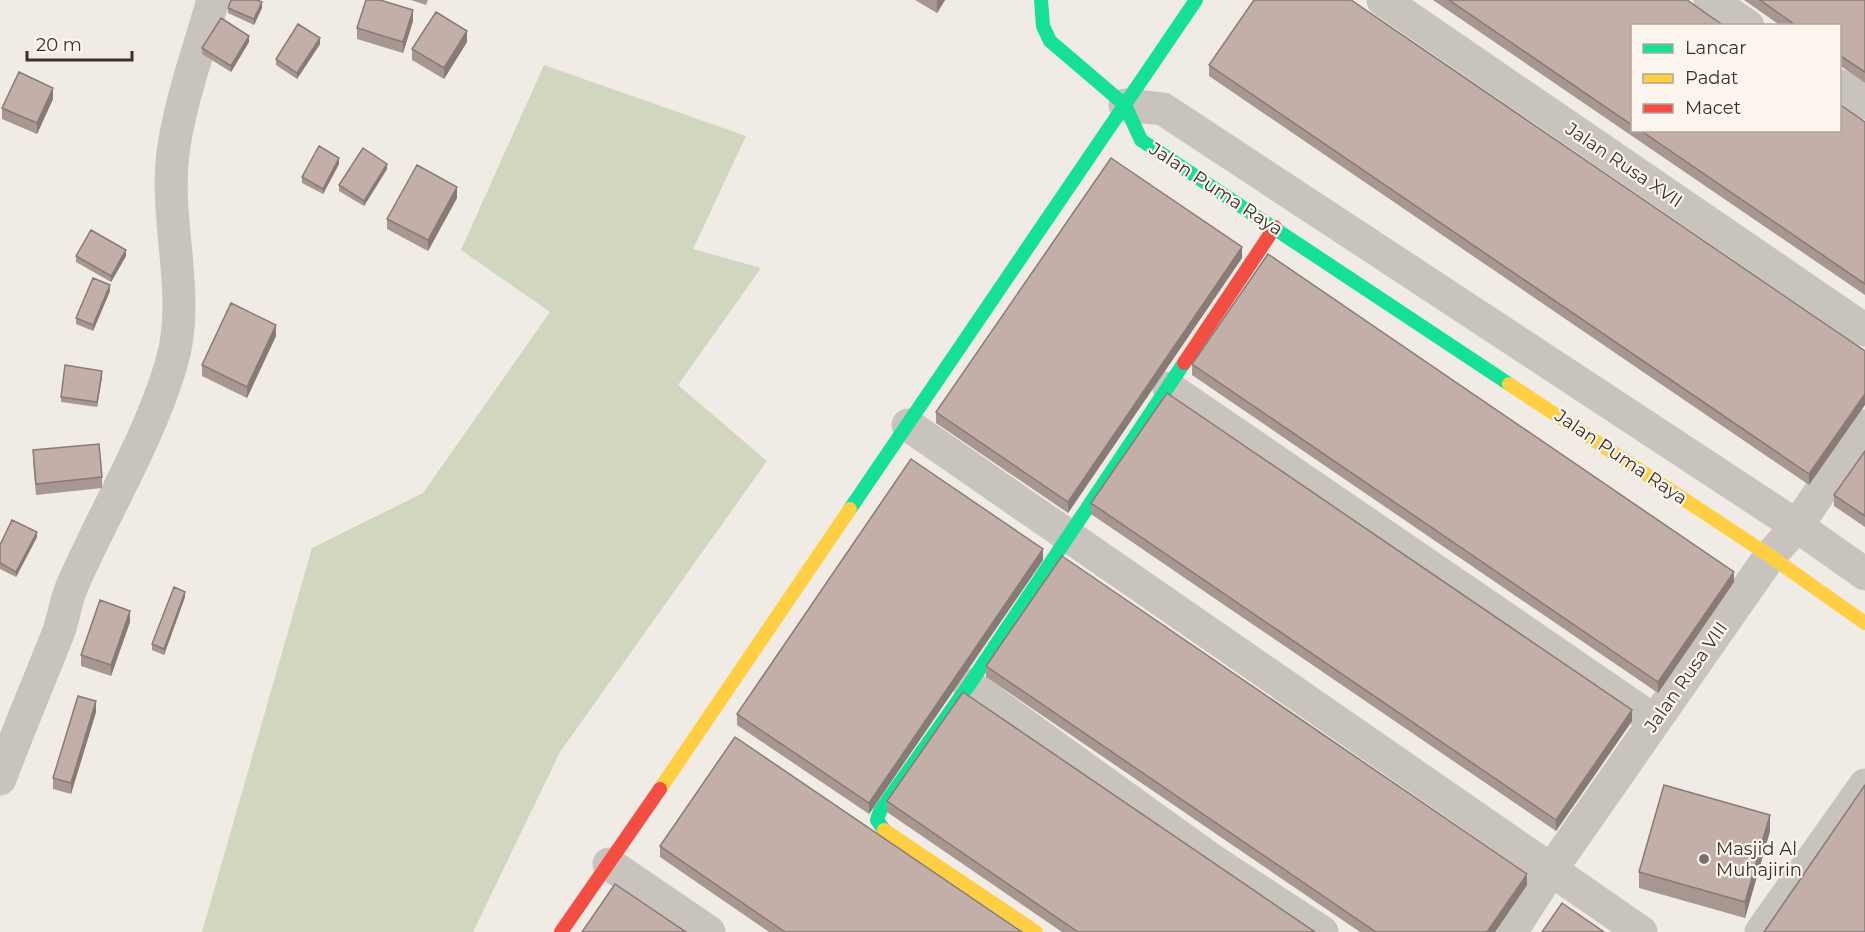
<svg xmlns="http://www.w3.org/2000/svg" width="1865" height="932" font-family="Montserrat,sans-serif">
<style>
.green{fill:#d1d6bf}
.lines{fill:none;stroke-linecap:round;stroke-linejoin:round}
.street{stroke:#c9c3be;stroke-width:33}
.fast{stroke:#16e098;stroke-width:14}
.slow{stroke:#ffcf43;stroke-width:14}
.jam{stroke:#f24e42;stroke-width:14}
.wall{fill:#a89690}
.shaded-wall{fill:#887a75}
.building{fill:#c3afa7;stroke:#887a75;stroke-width:1.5}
.poi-dot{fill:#7a716c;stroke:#fbf5ee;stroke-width:2}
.labels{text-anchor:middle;stroke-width:4.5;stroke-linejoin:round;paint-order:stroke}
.street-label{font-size:18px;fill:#3b302b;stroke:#fbf5ee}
.poi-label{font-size:18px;fill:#3b302b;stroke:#fbf5ee;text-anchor:start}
</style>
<rect width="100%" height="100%" fill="#f0ebe5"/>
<path class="green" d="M 544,65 L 746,136 L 693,249 L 761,268 L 678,385 L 767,461 L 560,752 L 473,932 L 202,932 L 312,548 L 423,493 L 550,312 L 461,250 Z"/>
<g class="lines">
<path class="street" d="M 1383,0 L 1865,330
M 1710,0 L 1748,26
M 1840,86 L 1865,103
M 1125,105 L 1163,109 L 1797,526 L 1865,574
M 1169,388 L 1655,721
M 908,425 L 1641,932
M 969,685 L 1209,858 L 1322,932
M 0,779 C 18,731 38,684 57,636 C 64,620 65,601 73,584 C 104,513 149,439 171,365 C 192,297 164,223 173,153 C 180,101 199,50 213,0
M 609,864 L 709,932
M 1511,932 L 1551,870 L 1770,556 L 1797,526 L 1865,426
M 1761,932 L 1865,785"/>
<path class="fast" d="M 1041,0 L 1043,26 L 1050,41 L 1125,105 L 1141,140 L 1509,384
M 850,509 L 1196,0
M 884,830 L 877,820 L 880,811 L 969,685 L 1184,363"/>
<path class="slow" d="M 1509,384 L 1770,556 L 1865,623
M 660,789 L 850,509
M 884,830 L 1036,932"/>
<path class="jam" d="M 1184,363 L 1275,227
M 561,932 L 660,789"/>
</g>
<path class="wall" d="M 411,0 L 428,0 L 426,5 Z
M 915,0 L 945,0 L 937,13 Z
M 1433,0 L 1687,0 L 1632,26 L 1632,130 L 1839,130 L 1865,122 L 1865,295 Z
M 1744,0 L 1865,0 L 1865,83 L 1839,65 L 1839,26 L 1781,26 Z
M 228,8 L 262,8 L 254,25 L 228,13 Z
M 413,21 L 403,53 L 357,39 L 357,28 Z
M 249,42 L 231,72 L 202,54 L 202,48 Z
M 467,42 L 444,79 L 412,60 L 412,49 Z
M 320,44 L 297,79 L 276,65 L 276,59 Z
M 1209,65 L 1865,351 L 1809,485 L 1209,76 Z
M 53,99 L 37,134 L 2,119 L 2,108 Z
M 339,164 L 323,194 L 302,183 L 302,177 Z
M 387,169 L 364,206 L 339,191 L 339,185 Z
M 457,198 L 428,251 L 387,229 L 387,219 Z
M 76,256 L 126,256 L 111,282 L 76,262 Z
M 1242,258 L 1068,513 L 936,423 L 936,412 Z
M 110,291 L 93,331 L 76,324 L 76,318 Z
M 276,336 L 247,398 L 202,376 L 202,365 Z
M 1192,364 L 1734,582 L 1658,693 L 1192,375 Z
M 102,377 L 97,407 L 61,402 L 61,397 Z
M 33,450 L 102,477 L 102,488 L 36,495 L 33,461 Z
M 1865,451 L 1865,527 L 1834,506 L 1834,495 Z
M 1091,503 L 1632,721 L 1556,831 L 1091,514 Z
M 37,537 L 16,577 L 0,569 L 0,545 Z
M 1043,560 L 869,814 L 737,725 L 737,714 Z
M 185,597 L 164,655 L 152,650 L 152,644 Z
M 130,622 L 111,676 L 81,666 L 81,655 Z
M 986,666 L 1527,885 L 1495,932 L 1360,932 L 986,677 Z
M 96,712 L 71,794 L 53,789 L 53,778 Z
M 887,801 L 1315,932 L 1062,932 L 887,812 Z
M 1770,831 L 1745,918 L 1639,888 L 1639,872 Z
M 660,846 L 1022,932 L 769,932 L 660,857 Z"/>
<path class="shaded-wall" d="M 937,0 L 945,0 L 937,13 Z
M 262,2 L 262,8 L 254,25 L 254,19 Z
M 413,10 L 413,21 L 403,53 L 403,42 Z
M 467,31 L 467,42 L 444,79 L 444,68 Z
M 249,36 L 249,42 L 231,72 L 231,66 Z
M 320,38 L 320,44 L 297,79 L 297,73 Z
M 53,88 L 53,99 L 37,134 L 37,123 Z
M 339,158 L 339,164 L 323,194 L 323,189 Z
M 387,164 L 387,169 L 364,206 L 364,201 Z
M 457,187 L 457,198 L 428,251 L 428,240 Z
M 1242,247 L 1242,258 L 1068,513 L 1068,502 Z
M 126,250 L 126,256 L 111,282 L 111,276 Z
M 110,285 L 110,291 L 93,331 L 93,325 Z
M 276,325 L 276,336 L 247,398 L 247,387 Z
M 102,371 L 102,377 L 97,407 L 97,402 Z
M 1865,394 L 1865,405 L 1809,485 L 1809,474 Z
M 37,532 L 37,537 L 16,577 L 16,572 Z
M 1043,549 L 1043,560 L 869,814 L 869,803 Z
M 1734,572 L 1734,582 L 1658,693 L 1658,682 Z
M 185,592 L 185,597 L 164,655 L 164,649 Z
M 130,611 L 130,622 L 111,676 L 111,665 Z
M 96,701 L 96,712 L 71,794 L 71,783 Z
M 1632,710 L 1632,721 L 1556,831 L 1556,820 Z
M 1770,815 L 1770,831 L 1745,918 L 1745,902 Z
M 1527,874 L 1527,885 L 1495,932 L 1487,932 Z"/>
<path class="building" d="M 231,0 L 257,0 L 262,2 L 254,19 L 228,8 Z
M 366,0 L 380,0 L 413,10 L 403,42 L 357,28 Z
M 1254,0 L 1351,0 L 1865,351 L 1865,394 L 1809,474 L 1209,65 Z
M 1449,0 L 1687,0 L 1724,26 L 1632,26 L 1632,125 Z
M 1760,0 L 1865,0 L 1865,72 L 1839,55 L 1839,26 L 1797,26 Z
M 436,12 L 467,31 L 444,68 L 412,49 Z
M 221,18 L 249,36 L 231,66 L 202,48 Z
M 298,24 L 320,38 L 297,73 L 276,59 Z
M 19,72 L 53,88 L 37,123 L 2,108 Z
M 1839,104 L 1865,122 L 1865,284 L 1640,130 L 1839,130 Z
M 319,146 L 339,158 L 323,189 L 302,177 Z
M 363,148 L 387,164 L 364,201 L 339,185 Z
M 1111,158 L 1242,247 L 1068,502 L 936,412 Z
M 417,165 L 457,187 L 428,240 L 387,219 Z
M 91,230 L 126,250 L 111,276 L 76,256 Z
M 1268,254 L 1734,572 L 1658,682 L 1192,364 Z
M 93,278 L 110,285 L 93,325 L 76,318 Z
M 231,303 L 276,325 L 247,387 L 202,365 Z
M 65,365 L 102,371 L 97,402 L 61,397 Z
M 1167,393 L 1632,710 L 1556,820 L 1091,503 Z
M 99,444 L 102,477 L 36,484 L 33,450 Z
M 1865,451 L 1865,516 L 1834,495 Z
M 911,459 L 1043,549 L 869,803 L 737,714 Z
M 12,520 L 37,532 L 16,572 L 0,563 L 0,545 Z
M 1062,556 L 1527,874 L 1487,932 L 1376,932 L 986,666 Z
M 174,587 L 185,592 L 164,649 L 152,644 Z
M 100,600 L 130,611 L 111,665 L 81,655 Z
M 963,692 L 1315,932 L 1078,932 L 887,801 Z
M 78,696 L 96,701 L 71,783 L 53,778 Z
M 735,737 L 1022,932 L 785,932 L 660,846 Z
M 1664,785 L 1770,815 L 1745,902 L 1639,872 Z
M 1865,785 L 1865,932 L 1764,932 Z
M 615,884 L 686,932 L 582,932 Z
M 1562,903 L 1604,932 L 1542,932 Z"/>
<circle class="poi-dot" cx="1704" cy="859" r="6"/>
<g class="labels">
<g class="street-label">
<text transform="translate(1624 165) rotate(34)" y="6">Jalan Rusa XVII</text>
<text transform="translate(1216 189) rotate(33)" y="6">Jalan Puma Raya</text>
<text transform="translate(1621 457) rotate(34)" y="6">Jalan Puma Raya</text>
<text transform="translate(1686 677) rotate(-55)" y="6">Jalan Rusa VIII</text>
</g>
<g class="poi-label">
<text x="1716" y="855">Masjid Al<tspan x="1716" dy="21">Muhajirin</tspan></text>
</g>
</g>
<rect x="1631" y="24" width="210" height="108" fill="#fbf5ee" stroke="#aea6a0" stroke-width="1.5"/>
<rect x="1643" y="44" width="30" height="9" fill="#16e098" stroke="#aea6a0" stroke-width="1.5"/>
<text x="1685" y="54" font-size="18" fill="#3b302b">Lancar</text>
<rect x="1643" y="74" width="30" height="9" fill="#ffcf43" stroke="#aea6a0" stroke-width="1.5"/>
<text x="1685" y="84" font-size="18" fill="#3b302b">Padat</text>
<rect x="1643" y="104" width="30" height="9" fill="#f24e42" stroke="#aea6a0" stroke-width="1.5"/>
<text x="1685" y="114" font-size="18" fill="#3b302b">Macet</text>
<path d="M27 51v9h105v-9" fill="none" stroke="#3b302b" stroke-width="3"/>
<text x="36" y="51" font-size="18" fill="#3b302b" stroke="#fbf5ee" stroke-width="4.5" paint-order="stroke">20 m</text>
</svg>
